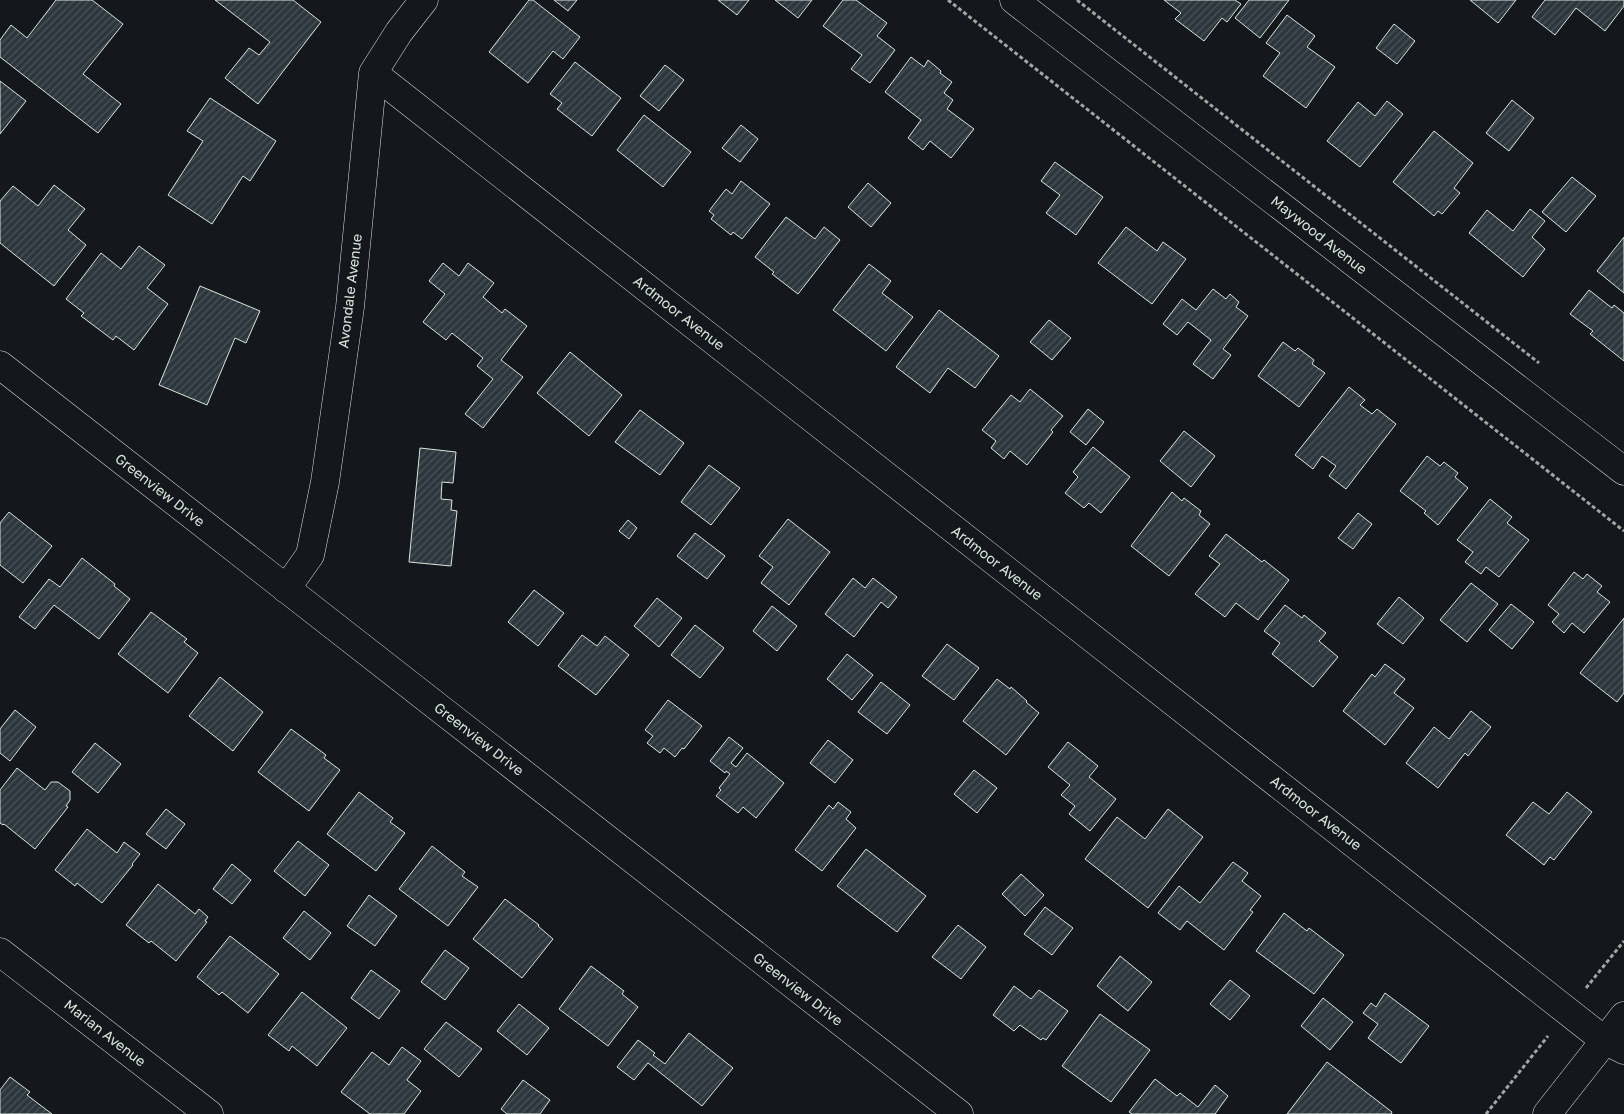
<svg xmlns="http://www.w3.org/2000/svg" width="1624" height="1114" font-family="'Golos Text',sans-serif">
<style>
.building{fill:url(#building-hatch);stroke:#d8e6dc}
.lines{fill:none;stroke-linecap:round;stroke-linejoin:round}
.minor-casing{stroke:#d8e6dc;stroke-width:29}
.secondary-casing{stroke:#d8e6dc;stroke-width:29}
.path{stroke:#9da8a2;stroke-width:3;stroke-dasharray:4 2.5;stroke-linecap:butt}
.minor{stroke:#14181c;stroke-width:28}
.secondary{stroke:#14181c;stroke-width:28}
.labels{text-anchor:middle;stroke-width:4;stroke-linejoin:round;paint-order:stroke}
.street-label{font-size:14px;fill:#d8e6dc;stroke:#14181c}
</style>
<defs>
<pattern id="building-hatch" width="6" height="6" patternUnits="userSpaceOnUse" patternTransform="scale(1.25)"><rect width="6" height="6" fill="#2c363c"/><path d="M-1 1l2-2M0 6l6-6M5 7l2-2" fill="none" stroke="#4a5358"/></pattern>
</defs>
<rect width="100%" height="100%" fill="#14181c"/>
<path class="building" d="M 56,0 L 92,0 L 123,24 L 83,74 L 121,104 L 98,133 L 0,57 L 0,40 L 11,25 L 27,38 Z
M 215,0 L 293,0 L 321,22 L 258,104 L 225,78 L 249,48 L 259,55 L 270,42 Z
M 529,0 L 533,0 L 580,37 L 563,59 L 553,51 L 528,83 L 489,52 Z
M 554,0 L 577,0 L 568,11 Z
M 718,0 L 749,0 L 737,15 Z
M 775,0 L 812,0 L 798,18 Z
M 843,0 L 856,0 L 887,23 L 877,36 L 895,50 L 870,83 L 851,69 L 862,55 L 823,26 Z
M 1164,0 L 1235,0 L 1241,4 L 1227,22 L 1222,18 L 1204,41 L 1175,19 L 1181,13 Z
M 1249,0 L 1289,0 L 1260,38 L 1235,18 Z
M 1470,0 L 1516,0 L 1498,23 Z
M 1545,0 L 1624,0 L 1624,6 L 1605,31 L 1576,8 L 1555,35 L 1532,17 Z
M 1287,15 L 1315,36 L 1307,47 L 1335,67 L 1306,108 L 1263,76 L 1280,53 L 1266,43 Z
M 1394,24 L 1415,41 L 1397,64 L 1376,48 Z
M 911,57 L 924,67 L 928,60 L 941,71 L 940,73 L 952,82 L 944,93 L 953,100 L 947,109 L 974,129 L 951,158 L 930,141 L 923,150 L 908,138 L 921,120 L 885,92 Z
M 575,62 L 621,98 L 592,136 L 557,109 L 562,103 L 550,94 Z
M 665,65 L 684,80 L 659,111 L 640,96 Z
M 0,81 L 26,101 L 0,134 Z
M 210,98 L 276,141 L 250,181 L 243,176 L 212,224 L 168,195 L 203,141 L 187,131 Z
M 1512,100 L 1534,118 L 1509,151 L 1486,133 Z
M 1387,101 L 1403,114 L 1360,167 L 1327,141 L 1358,102 L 1375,116 Z
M 644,115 L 691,152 L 663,187 L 617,150 Z
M 741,125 L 758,139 L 740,162 L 722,148 Z
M 1434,131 L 1473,163 L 1454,188 L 1460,193 L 1442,214 L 1438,211 L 1434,216 L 1393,182 Z
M 1055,162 L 1103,197 L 1076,235 L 1046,213 L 1060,195 L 1041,181 Z
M 1572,177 L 1596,196 L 1566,232 L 1542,212 Z
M 741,181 L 770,204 L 742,239 L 733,232 L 731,235 L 711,219 L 714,215 L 709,211 L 726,189 L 732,194 Z
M 868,183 L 891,203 L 871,227 L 848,207 Z
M 54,185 L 85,209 L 68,230 L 86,245 L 54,286 L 0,243 L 0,201 L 13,186 L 38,206 Z
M 1530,209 L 1545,221 L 1532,237 L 1545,249 L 1523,277 L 1469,233 L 1487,210 L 1513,231 Z
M 786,217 L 815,239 L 824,227 L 840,240 L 798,294 L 772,274 L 774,272 L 755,257 Z
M 1126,227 L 1157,251 L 1163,242 L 1186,259 L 1152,304 L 1098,263 Z
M 1624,237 L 1624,293 L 1597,271 Z
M 139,246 L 165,265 L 147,288 L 168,304 L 134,350 L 116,336 L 113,340 L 81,316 L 84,313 L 66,299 L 101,253 L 121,269 Z
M 443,263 L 459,276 L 468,263 L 494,283 L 483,297 L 502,313 L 505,309 L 527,326 L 501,360 L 523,377 L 483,428 L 465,414 L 493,379 L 477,366 L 483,358 L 452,333 L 446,340 L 423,322 L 445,294 L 429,281 Z
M 869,264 L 891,281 L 882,293 L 913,317 L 886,351 L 833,310 Z
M 200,286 L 260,311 L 246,343 L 235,338 L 207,405 L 159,385 Z
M 1213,289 L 1226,299 L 1230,294 L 1239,302 L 1236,307 L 1248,316 L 1223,349 L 1231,355 L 1213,379 L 1193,364 L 1211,340 L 1188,322 L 1177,335 L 1163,324 L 1182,299 L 1196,310 Z
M 1589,290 L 1612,308 L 1614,305 L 1624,313 L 1624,361 L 1590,334 L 1593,331 L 1570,314 Z
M 939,310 L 999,356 L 975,388 L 948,368 L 930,393 L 896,367 Z
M 1049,320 L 1071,338 L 1052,360 L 1030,342 Z
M 1283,342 L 1295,351 L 1298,348 L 1314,360 L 1312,364 L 1325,373 L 1299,407 L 1258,376 Z
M 570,352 L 622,395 L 589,436 L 537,393 Z
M 1349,387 L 1365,400 L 1360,405 L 1372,414 L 1377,409 L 1396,424 L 1346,489 L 1329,476 L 1336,466 L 1322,456 L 1313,469 L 1295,455 Z
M 1030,389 L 1063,416 L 1051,430 L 1053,432 L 1027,465 L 1010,451 L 1004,459 L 991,448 L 996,441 L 982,430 L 1011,395 L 1020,402 Z
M 1088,409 L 1104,422 L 1086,445 L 1070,432 Z
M 640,410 L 684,443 L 660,475 L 615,442 Z
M 1184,431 L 1215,456 L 1191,487 L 1160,461 Z
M 1093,447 L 1130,477 L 1101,513 L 1089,503 L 1084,508 L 1065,493 L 1078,477 L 1073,472 Z
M 420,448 L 456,452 L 453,483 L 442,482 L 441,499 L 452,500 L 451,510 L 457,511 L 451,566 L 409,562 Z
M 1427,456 L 1440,466 L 1444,462 L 1458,473 L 1455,477 L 1468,488 L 1438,525 L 1424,513 L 1426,511 L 1400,491 Z
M 709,465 L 740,488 L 711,525 L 681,502 Z
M 1172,492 L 1182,501 L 1184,498 L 1201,511 L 1199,515 L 1210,524 L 1169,576 L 1131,546 Z
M 1490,499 L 1512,517 L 1507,523 L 1529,540 L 1499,577 L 1486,567 L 1481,574 L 1465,562 L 1473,552 L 1457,540 Z
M 9,512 L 52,546 L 23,583 L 0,565 L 0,523 Z
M 1358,513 L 1372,524 L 1353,549 L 1338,538 Z
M 788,519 L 830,552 L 789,605 L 761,583 L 773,567 L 759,556 Z
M 628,520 L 637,528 L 629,539 L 619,531 Z
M 695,533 L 725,556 L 707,579 L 677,556 Z
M 1226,534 L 1262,562 L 1264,560 L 1289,580 L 1258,620 L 1236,603 L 1225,617 L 1195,594 L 1220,564 L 1209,556 Z
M 82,558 L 115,584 L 114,586 L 130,599 L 99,639 L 54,605 L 35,629 L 19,617 L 49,579 L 60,587 Z
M 1574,572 L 1583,579 L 1587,574 L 1602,586 L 1597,592 L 1610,602 L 1584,633 L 1572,623 L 1564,633 L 1552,622 L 1559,614 L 1548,605 Z
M 853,578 L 865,588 L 873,578 L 897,597 L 888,608 L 881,602 L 854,637 L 825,614 Z
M 1471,583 L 1498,604 L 1467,642 L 1440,620 Z
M 534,590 L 564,613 L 538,646 L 508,622 Z
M 1399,597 L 1424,618 L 1403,644 L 1377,624 Z
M 657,598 L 682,618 L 659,647 L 634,626 Z
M 1511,604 L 1534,622 L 1512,649 L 1489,630 Z
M 1285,605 L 1302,618 L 1304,615 L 1326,633 L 1319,641 L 1338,657 L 1313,687 L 1272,654 L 1280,643 L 1264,631 Z
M 772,606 L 797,626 L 777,651 L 753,631 Z
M 151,612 L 187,639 L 184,642 L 198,653 L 168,693 L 118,654 Z
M 1624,618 L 1624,693 L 1617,702 L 1580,673 Z
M 695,625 L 724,648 L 700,678 L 671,655 Z
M 582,635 L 597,646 L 605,636 L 629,655 L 596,695 L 558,666 Z
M 947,644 L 979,668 L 954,700 L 922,676 Z
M 847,654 L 873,675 L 852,700 L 827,679 Z
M 1385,664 L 1405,679 L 1394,693 L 1414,708 L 1385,745 L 1343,711 L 1372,674 L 1375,677 Z
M 220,677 L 263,712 L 233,751 L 189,716 Z
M 997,679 L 1010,689 L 1011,687 L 1027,701 L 1026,702 L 1039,713 L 1006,755 L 963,721 Z
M 881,682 L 910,705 L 887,734 L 858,712 Z
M 668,700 L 702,726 L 684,749 L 682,748 L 675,757 L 664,748 L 660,753 L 647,743 L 653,736 L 645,730 Z
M 15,710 L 36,727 L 10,761 L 0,753 L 0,729 Z
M 1471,711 L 1491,727 L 1468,756 L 1465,753 L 1438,788 L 1406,763 L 1434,727 L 1449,739 Z
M 291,729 L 326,755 L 324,758 L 340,770 L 309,811 L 258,772 Z
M 729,737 L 743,748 L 731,763 L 736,767 L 747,753 L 784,783 L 756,818 L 743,807 L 738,813 L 716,796 L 721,790 L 719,788 L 730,774 L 726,771 L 725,773 L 710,761 Z
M 828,740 L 853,760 L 835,783 L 810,763 Z
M 1068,742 L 1098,766 L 1089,777 L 1116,799 L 1090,831 L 1069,814 L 1075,806 L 1061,795 L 1070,785 L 1048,767 Z
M 95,743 L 121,764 L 98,793 L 72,772 Z
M 17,768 L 45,790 L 51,782 L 58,782 L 70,791 L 70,800 L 66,806 L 68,807 L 35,849 L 4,824 L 3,825 L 0,823 L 0,790 Z
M 974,770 L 997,788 L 977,813 L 954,794 Z
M 359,792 L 393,818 L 390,822 L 405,833 L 376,871 L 327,834 Z
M 1567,792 L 1592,812 L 1554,860 L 1550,857 L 1544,865 L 1506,835 L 1533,802 L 1549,814 Z
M 838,802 L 851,812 L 846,819 L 856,828 L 822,871 L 795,850 L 829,805 L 833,809 Z
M 166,809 L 185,824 L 166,849 L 146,834 Z
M 1168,809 L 1203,837 L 1148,908 L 1085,859 L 1117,817 L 1145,839 Z
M 87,829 L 117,853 L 124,842 L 140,854 L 132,864 L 133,865 L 102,903 L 77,883 L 75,886 L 55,870 Z
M 298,841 L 329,865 L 305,896 L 274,871 Z
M 432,846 L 465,872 L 462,876 L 478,887 L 448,926 L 399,889 Z
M 866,849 L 926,896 L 897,932 L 837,886 Z
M 1233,862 L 1248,873 L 1242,881 L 1261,896 L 1250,910 L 1253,912 L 1224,950 L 1187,921 L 1180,930 L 1158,913 L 1179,886 L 1200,903 Z
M 232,864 L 251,880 L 232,904 L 213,889 Z
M 1021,874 L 1044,895 L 1025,916 L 1002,894 Z
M 158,884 L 195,914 L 199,909 L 208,917 L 205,921 L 207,922 L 176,961 L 151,941 L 149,943 L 126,925 Z
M 369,895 L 397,916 L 375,946 L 347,926 Z
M 505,899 L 539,925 L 538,926 L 553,939 L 522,978 L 473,939 Z
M 1045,907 L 1073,928 L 1052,955 L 1024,934 Z
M 304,911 L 331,933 L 310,960 L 283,938 Z
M 1284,913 L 1307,931 L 1309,928 L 1344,955 L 1314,994 L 1256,951 Z
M 958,925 L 986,947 L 961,979 L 932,957 Z
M 230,936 L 279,974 L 248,1013 L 222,992 L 219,995 L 197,977 Z
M 445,950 L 469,968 L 445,1000 L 421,982 Z
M 1120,956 L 1152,982 L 1128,1011 L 1097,986 Z
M 591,966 L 624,991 L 622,994 L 638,1007 L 608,1046 L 559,1009 Z
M 371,970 L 400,991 L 379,1019 L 351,998 Z
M 1230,980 L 1250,996 L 1230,1020 L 1210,1004 Z
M 1014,986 L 1031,999 L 1039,990 L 1068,1011 L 1046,1040 L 1043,1038 L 1041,1040 L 1020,1025 L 1014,1031 L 993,1015 Z
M 302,992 L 347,1028 L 317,1066 L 292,1046 L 289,1051 L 268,1035 Z
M 1385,993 L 1429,1026 L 1401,1063 L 1368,1038 L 1378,1024 L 1363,1013 L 1371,1003 L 1376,1007 Z
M 1323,998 L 1353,1022 L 1330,1050 L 1301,1026 Z
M 519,1004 L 549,1028 L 527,1055 L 497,1031 Z
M 1100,1014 L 1150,1050 L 1111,1102 L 1062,1066 Z
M 446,1022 L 482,1049 L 459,1077 L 424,1049 Z
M 689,1033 L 733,1068 L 702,1106 L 648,1063 L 634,1080 L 617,1067 L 638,1040 L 655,1053 L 653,1055 L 665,1064 Z
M 402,1047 L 421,1061 L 407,1080 L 421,1091 L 404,1114 L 370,1114 L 341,1092 L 372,1052 L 389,1065 Z
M 1327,1062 L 1392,1112 L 1391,1114 L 1287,1114 Z
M 10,1077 L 30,1092 L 27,1095 L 52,1114 L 0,1114 L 0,1090 Z
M 1155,1079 L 1177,1096 L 1180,1093 L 1198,1107 L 1215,1085 L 1228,1096 L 1215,1114 L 1132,1114 L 1129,1112 Z
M 523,1080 L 550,1100 L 540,1114 L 507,1114 L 501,1109 Z"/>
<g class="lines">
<g class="minor-casing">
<path id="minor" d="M 1014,0 L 1624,471
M 373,73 L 1604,1040 L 1624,1050
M 0,365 L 959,1114
M 286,589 L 310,555 L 325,482 L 350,307 L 373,73 L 399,32 L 424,0
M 0,952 L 209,1114"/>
</g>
<g class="secondary-casing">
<path id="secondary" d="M 1547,1114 L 1624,1016"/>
</g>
<path class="path" d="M 948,0 L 1624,531
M 1077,0 L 1539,363
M 1586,988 L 1624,941
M 1486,1114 L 1548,1036"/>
<use href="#minor" class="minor"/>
<use href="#secondary" class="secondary"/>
</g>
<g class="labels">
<g class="street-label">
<text transform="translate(1319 235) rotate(38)" y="5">Maywood Avenue</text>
<text transform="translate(350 291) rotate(-83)" y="5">Avondale Avenue</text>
<text transform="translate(679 313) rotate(38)" y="5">Ardmoor Avenue</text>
<text transform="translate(160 490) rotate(38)" y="5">Greenview Drive</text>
<text transform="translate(997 563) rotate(38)" y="5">Ardmoor Avenue</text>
<text transform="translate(479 739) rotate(38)" y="5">Greenview Drive</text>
<text transform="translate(1316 813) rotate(38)" y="5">Ardmoor Avenue</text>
<text transform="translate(798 989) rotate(38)" y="5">Greenview Drive</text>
<text transform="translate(105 1033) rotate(38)" y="5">Marian Avenue</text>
</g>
</g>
</svg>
